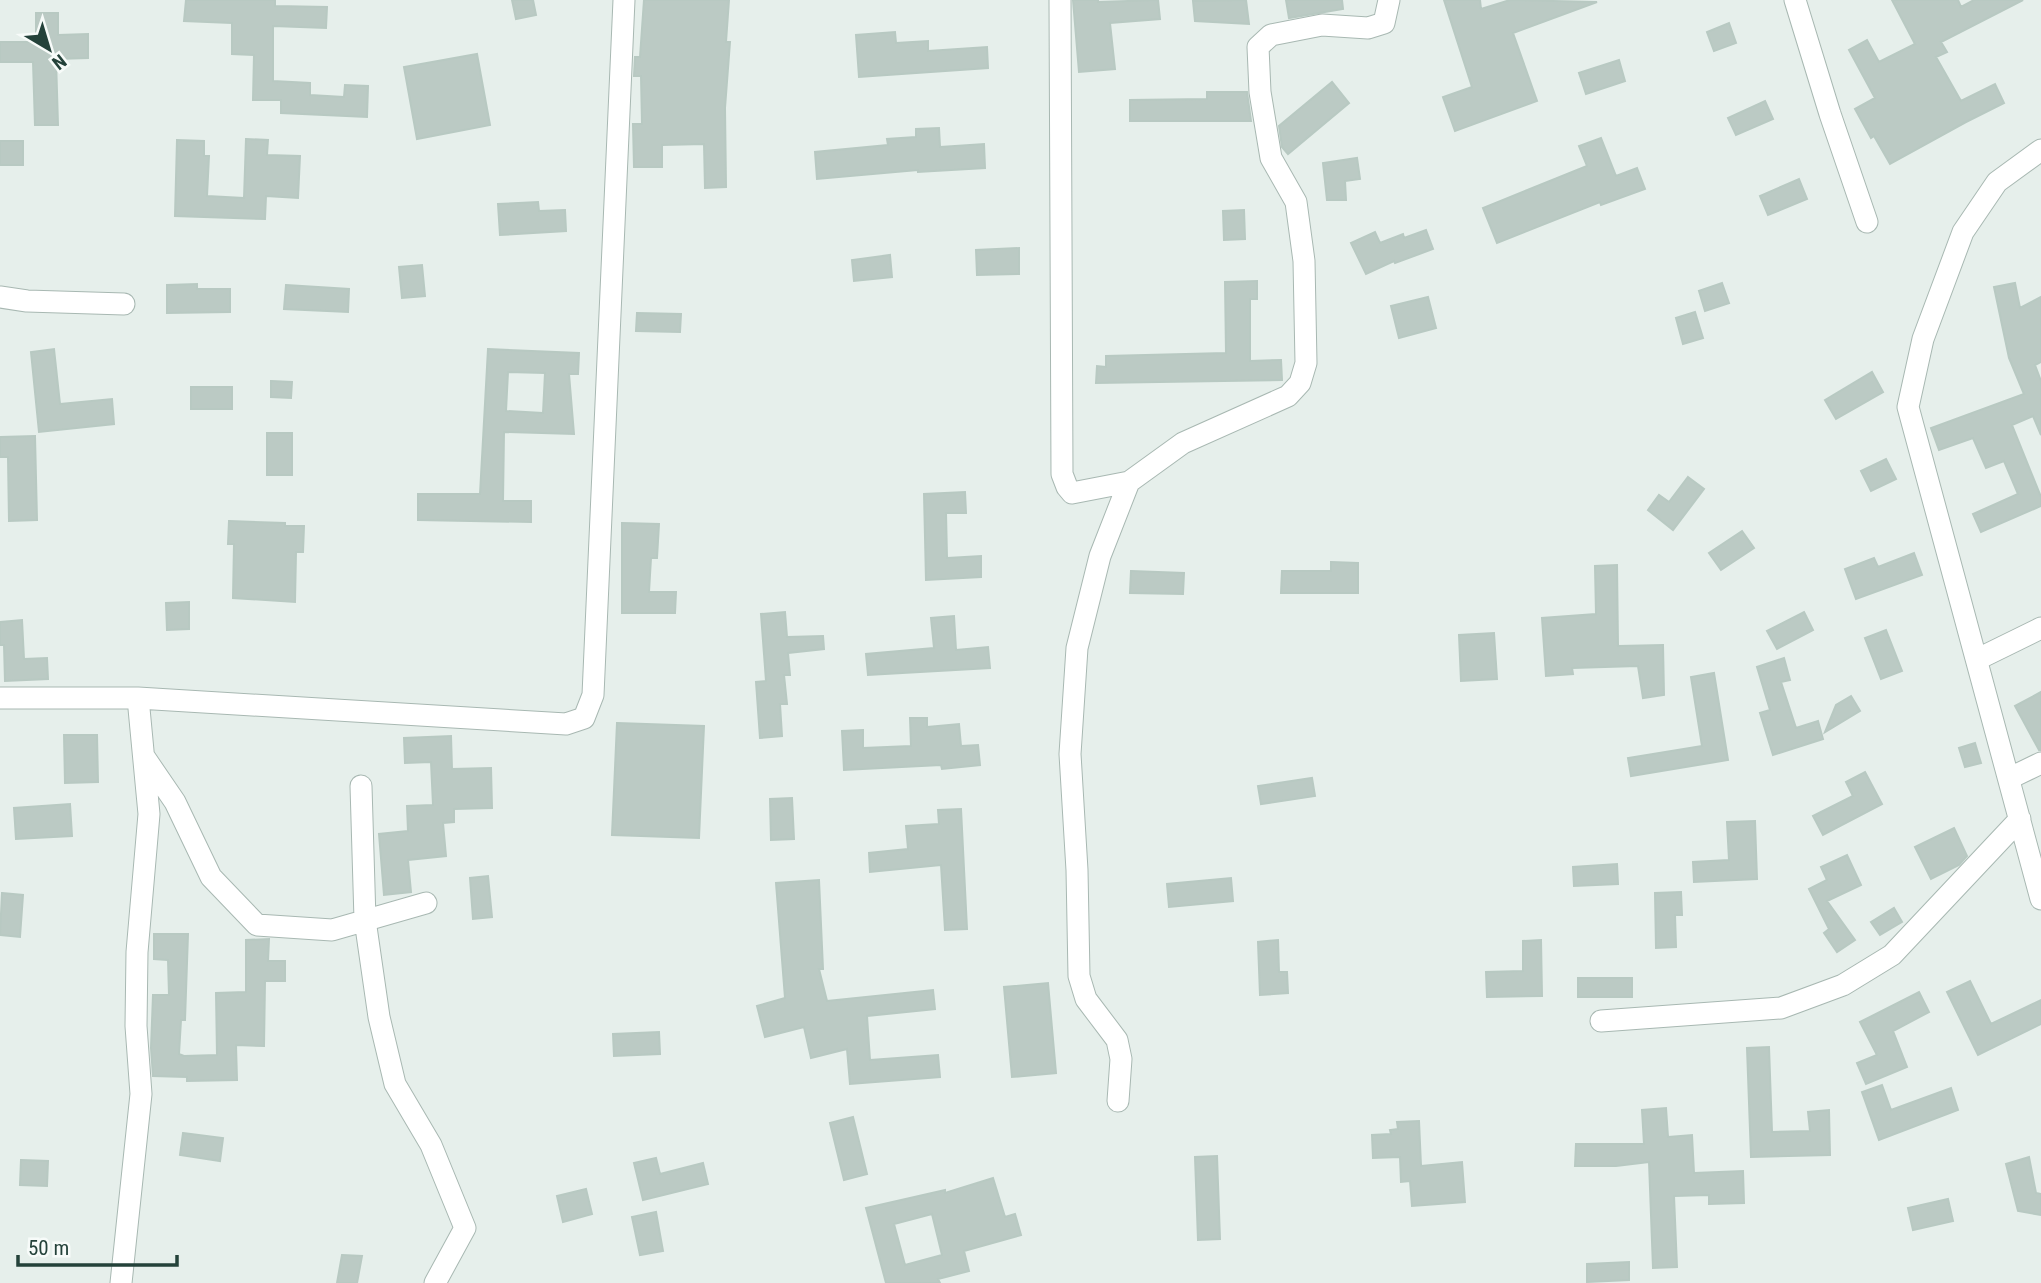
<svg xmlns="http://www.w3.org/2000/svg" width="2041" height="1283" font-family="'Roboto Condensed',sans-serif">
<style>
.building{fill:#bbcac4;stroke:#b8c9c2;stroke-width:2;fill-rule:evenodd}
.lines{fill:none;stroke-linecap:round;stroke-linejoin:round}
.minor-casing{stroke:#a8b8b2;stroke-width:23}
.minor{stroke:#fff;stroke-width:21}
</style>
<rect width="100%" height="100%" fill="#e6efeb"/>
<path class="building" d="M 186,0 L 275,0 L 275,6 L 327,7 L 326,28 L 273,26 L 273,81 L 310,83 L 310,95 L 344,97 L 345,85 L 368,86 L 367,117 L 281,113 L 281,100 L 253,100 L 254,55 L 232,54 L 232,23 L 184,21 Z
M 512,0 L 533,0 L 536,15 L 516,19 Z
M 644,0 L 729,0 L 726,42 L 730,42 L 725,108 L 726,187 L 705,188 L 704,144 L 662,145 L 662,167 L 634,167 L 633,124 L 642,124 L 641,76 L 634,76 L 635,57 L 640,57 Z
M 1073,0 L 1098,0 L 1098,2 L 1158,0 L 1160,19 L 1110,23 L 1115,69 L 1079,72 Z
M 1246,0 L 1249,24 L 1195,21 L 1193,1 Z
M 1286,0 L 1342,0 L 1343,9 L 1289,18 Z
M 1444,0 L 1480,0 L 1481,9 L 1510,0 L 1597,2 L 1513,33 L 1537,101 L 1455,131 L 1443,97 L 1472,87 Z
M 1892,0 L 1958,0 L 1961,7 L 1974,0 L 2023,0 L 1941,42 L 1947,52 L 1936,57 L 1961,101 L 1995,84 L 2004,103 L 1966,122 L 1890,164 L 1874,136 L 1871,138 L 1855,109 L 1875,98 L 1849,50 L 1867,40 L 1879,62 L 1915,44 Z
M 36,13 L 58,13 L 58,35 L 88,34 L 88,58 L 56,59 L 58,125 L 35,125 L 33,62 L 0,62 L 0,42 L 36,42 Z
M 1729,23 L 1736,43 L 1714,51 L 1707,32 Z
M 895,32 L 896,43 L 928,41 L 928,51 L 987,47 L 988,68 L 859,77 L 856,35 Z
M 477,54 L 490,125 L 417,139 L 404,67 Z
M 1619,60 L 1625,81 L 1586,94 L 1579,73 Z
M 1332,82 L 1349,103 L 1288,154 L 1282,147 L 1279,126 Z
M 1207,92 L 1247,92 L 1251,121 L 1130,121 L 1130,100 L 1207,99 Z
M 1765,101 L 1773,119 L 1736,135 L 1728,118 Z
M 939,128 L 940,147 L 984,144 L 985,168 L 918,172 L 918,170 L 817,179 L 815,152 L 888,145 L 887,139 L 916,137 L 916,129 Z
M 1601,138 L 1616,176 L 1637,168 L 1645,189 L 1601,205 L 1600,202 L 1497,243 L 1483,208 L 1587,166 L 1579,146 Z
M 246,139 L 268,140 L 267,155 L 300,156 L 298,198 L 266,196 L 265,219 L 175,216 L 177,140 L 204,141 L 204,156 L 209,156 L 207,196 L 244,198 Z
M 0,141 L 23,141 L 23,165 L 0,165 Z
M 1357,158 L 1360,179 L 1345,181 L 1346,200 L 1327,200 L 1323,163 Z
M 1799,179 L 1807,199 L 1768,215 L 1760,196 Z
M 538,202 L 539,211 L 565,210 L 566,231 L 500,235 L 498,204 Z
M 1244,210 L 1245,239 L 1224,240 L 1223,211 Z
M 1426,230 L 1433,249 L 1395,263 L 1394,261 L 1366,274 L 1351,243 L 1375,232 L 1380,243 L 1403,234 L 1404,238 Z
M 1019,248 L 1019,274 L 977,275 L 976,250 Z
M 890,255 L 892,277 L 854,281 L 852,260 Z
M 422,265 L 425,296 L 402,298 L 399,267 Z
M 1257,281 L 1257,299 L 1250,299 L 1250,361 L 1281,360 L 1282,380 L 1096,383 L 1097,366 L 1106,367 L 1106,356 L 1226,353 L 1225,282 Z
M 1722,283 L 1729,303 L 1705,311 L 1699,291 Z
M 2015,283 L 2020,308 L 2041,297 L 2041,362 L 2035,365 L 2041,381 L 2041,435 L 2033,416 L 2012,425 L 2041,497 L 2041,506 L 1981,532 L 1973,514 L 2018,494 L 2004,461 L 1986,468 L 1973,438 L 1939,450 L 1931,428 L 2024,394 L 2009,358 L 1994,287 Z
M 197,284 L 197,289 L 230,289 L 230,312 L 167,313 L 167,285 Z
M 286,285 L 349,289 L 348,312 L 284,309 Z
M 1428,297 L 1436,328 L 1399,338 L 1391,306 Z
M 1695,312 L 1703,338 L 1683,344 L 1676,318 Z
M 637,313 L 681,314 L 680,332 L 636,331 Z
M 54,349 L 60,404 L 112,399 L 114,424 L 39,432 L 31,352 Z
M 488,349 L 579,353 L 578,374 L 569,374 L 574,434 L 504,432 L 503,501 L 531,501 L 531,522 L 418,520 L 418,494 L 480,494 ZM 508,372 L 545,373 L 543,413 L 506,411 Z
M 1872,372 L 1883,392 L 1836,419 L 1825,400 Z
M 271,381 L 292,382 L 291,398 L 271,397 Z
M 191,387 L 232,387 L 232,409 L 191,409 Z
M 267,433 L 292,433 L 292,475 L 267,475 Z
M 35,436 L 37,520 L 9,521 L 8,457 L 0,457 L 0,437 Z
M 1886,459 L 1896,479 L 1871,491 L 1861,471 Z
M 1688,477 L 1704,489 L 1673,530 L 1648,510 L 1659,495 L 1669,502 Z
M 965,492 L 966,513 L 946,513 L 947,558 L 981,556 L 981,577 L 926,580 L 924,494 Z
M 229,521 L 285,523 L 285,526 L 304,526 L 303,552 L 296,552 L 295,602 L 233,598 L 234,544 L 228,544 Z
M 622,523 L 659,524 L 657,558 L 651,558 L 649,592 L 676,592 L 675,613 L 622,613 Z
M 1742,531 L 1754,548 L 1721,570 L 1709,553 Z
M 1914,553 L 1922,575 L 1856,599 L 1845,569 L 1874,558 L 1878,567 Z
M 1331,562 L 1358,563 L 1358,593 L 1281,593 L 1282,571 L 1331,571 Z
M 1617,565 L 1618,646 L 1663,645 L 1664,695 L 1643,698 L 1638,666 L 1572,668 L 1573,674 L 1546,676 L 1542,618 L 1596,614 L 1595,566 Z
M 1131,571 L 1184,573 L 1183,594 L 1130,593 Z
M 189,602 L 189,629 L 167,630 L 166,603 Z
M 785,612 L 787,637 L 823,636 L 824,649 L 788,653 L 790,675 L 784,675 L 787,704 L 780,704 L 782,736 L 760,738 L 756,682 L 766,681 L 761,614 Z
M 1804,612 L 1813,630 L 1777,649 L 1767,631 Z
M 954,616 L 956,650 L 988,647 L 990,668 L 868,675 L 866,654 L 934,648 L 931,618 Z
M 22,620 L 24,659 L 47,658 L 48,679 L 5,681 L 4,645 L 0,645 L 0,622 Z
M 1886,630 L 1902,671 L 1881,679 L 1865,638 Z
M 1494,633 L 1497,679 L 1461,681 L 1459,635 Z
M 1784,658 L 1790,680 L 1781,682 L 1796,728 L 1818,721 L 1823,739 L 1773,755 L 1760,713 L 1770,710 L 1757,667 Z
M 1714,673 L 1728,760 L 1631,776 L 1628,758 L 1702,746 L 1691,677 Z
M 2041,692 L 2041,750 L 2039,750 L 2015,706 Z
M 1851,696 L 1860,711 L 1825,732 L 1836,705 Z
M 910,718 L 927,718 L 927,727 L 959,724 L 961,746 L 978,745 L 980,765 L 942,769 L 941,765 L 844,770 L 842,731 L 863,730 L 863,748 L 911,746 Z
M 617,723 L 704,726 L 699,838 L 612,835 Z
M 64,735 L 97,735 L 98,782 L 65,783 Z
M 451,736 L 452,769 L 491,768 L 492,808 L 454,809 L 454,822 L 443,823 L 446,856 L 408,860 L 411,892 L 384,895 L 379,834 L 408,831 L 407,806 L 433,805 L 431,762 L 405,763 L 404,738 Z
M 1975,743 L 1981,763 L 1965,767 L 1959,748 Z
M 1865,772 L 1882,804 L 1823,835 L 1813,816 L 1853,796 L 1846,782 Z
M 1312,778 L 1315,796 L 1261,804 L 1258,786 Z
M 792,798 L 794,839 L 771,840 L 770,799 Z
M 70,804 L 72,836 L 16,839 L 14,808 Z
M 961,809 L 967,929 L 945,930 L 941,865 L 870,872 L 869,853 L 908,849 L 906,826 L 939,824 L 938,810 Z
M 1755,821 L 1757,879 L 1694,882 L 1693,862 L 1729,860 L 1727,822 Z
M 1954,828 L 1967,856 L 1959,865 L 1931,879 L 1915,847 Z
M 1847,855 L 1861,885 L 1827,901 L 1855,940 L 1837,952 L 1824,933 L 1829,929 L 1809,889 L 1827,880 L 1821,867 Z
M 1617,864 L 1618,884 L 1574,886 L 1573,867 Z
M 488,876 L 492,917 L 473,919 L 470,878 Z
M 1231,878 L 1233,901 L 1169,907 L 1167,884 Z
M 819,880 L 823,969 L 819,969 L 827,1001 L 933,990 L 935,1009 L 867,1016 L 870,1060 L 938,1055 L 940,1077 L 850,1084 L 847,1049 L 811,1058 L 804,1027 L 765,1037 L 757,1006 L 785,998 L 776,883 Z
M 1681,892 L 1682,915 L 1675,915 L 1676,947 L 1656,948 L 1655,893 Z
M 2,893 L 23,895 L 20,937 L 0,935 Z
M 1894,908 L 1902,922 L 1880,935 L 1871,922 Z
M 154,934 L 188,934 L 185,1020 L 181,1020 L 179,1054 L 184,1056 L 217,1055 L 216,993 L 246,992 L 246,940 L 269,939 L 268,961 L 285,961 L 285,981 L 265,981 L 264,1046 L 236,1045 L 237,1080 L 187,1081 L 187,1077 L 153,1076 L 151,1048 L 153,995 L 169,995 L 168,960 L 154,959 Z
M 1278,940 L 1279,972 L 1287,972 L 1288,993 L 1260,995 L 1258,942 Z
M 1541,940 L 1542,996 L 1487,997 L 1486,972 L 1523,971 L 1523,941 Z
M 1578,978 L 1632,978 L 1632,997 L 1578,997 Z
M 1970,981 L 1991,1024 L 2041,1000 L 2041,1024 L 1978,1055 L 1947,992 Z
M 1048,983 L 1056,1073 L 1012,1077 L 1004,987 Z
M 1919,992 L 1929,1012 L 1893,1031 L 1907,1067 L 1866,1084 L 1857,1063 L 1877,1055 L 1860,1022 Z
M 659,1032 L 660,1054 L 614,1056 L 613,1034 Z
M 1769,1047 L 1772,1132 L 1810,1131 L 1808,1112 L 1829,1110 L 1830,1155 L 1751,1157 L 1747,1048 Z
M 1882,1085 L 1891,1110 L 1951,1088 L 1958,1110 L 1879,1140 L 1862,1092 Z
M 1666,1108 L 1668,1137 L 1692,1135 L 1694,1173 L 1743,1171 L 1744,1203 L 1709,1204 L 1709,1195 L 1674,1196 L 1677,1267 L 1653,1268 L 1649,1162 L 1616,1166 L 1575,1166 L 1576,1144 L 1644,1144 L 1642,1110 Z
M 853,1117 L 867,1174 L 844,1180 L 830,1123 Z
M 1419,1121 L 1421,1166 L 1462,1162 L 1465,1202 L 1412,1206 L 1410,1181 L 1401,1182 L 1400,1157 L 1373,1158 L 1372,1135 L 1391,1134 L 1390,1130 L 1398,1129 L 1397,1122 Z
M 183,1133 L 223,1138 L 220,1161 L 180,1155 Z
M 1217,1156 L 1220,1239 L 1198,1240 L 1195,1157 Z
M 2029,1157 L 2036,1193 L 2041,1194 L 2041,1215 L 2018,1211 L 2006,1164 Z
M 656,1158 L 660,1174 L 703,1163 L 708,1184 L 643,1200 L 634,1163 Z
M 21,1160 L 48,1161 L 47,1186 L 20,1185 Z
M 993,1178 L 1005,1217 L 1015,1214 L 1021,1235 L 964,1251 L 969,1271 L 938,1279 L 940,1283 L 886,1283 L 866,1208 L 945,1190 L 945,1193 ZM 932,1214 L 942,1255 L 905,1265 L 894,1224 Z
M 586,1189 L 592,1214 L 563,1222 L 557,1196 Z
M 1948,1199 L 1953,1221 L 1913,1230 L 1908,1208 Z
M 656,1212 L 663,1251 L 640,1255 L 632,1217 Z
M 342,1255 L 362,1256 L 357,1283 L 337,1283 Z
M 1629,1262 L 1629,1280 L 1587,1282 L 1587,1264 Z"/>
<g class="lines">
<g class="minor-casing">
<path id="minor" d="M 1060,0 L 1062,474 L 1067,487 L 1072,493 L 1129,482 L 1183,443 L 1288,396 L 1300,383 L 1306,363 L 1304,261 L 1296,202 L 1271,158 L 1260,92 L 1258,47 L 1271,35 L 1322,25 L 1368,28 L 1384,23 L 1389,0
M 1795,0 L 1830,114 L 1867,222
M 2041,150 L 1997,182 L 1963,232 L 1923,339 L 1908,407 L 2041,899
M 0,297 L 27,301 L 124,304
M 1978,659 L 2041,628
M 0,698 L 138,698 L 566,724 L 584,718 L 593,695 L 624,0
M 145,758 L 175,802 L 211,877 L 257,925 L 332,930 L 426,903
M 2010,778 L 2041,763
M 361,786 L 365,920 L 379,1017 L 395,1084 L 431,1145 L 465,1228 L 435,1283
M 1601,1021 L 1781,1008 L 1843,985 L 1892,955 L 2020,819
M 1118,1101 L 1121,1059 L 1117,1040 L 1086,999 L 1079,976 L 1077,870 L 1070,754 L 1077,648 L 1100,556 L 1129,482
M 121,1283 L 141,1094 L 136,1026 L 137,952 L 149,814 L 138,698"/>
</g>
<use href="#minor" class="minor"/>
</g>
<g transform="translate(49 49) rotate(142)" stroke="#f7fbf9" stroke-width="5" paint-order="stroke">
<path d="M0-5L12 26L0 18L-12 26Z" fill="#24423a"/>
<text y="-10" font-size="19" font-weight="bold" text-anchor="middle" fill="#24423a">N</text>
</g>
<path d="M18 1255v10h159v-10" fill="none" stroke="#24423a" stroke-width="3.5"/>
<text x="28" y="1255" font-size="21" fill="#24423a" stroke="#f7fbf9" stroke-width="5" paint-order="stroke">50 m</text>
</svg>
